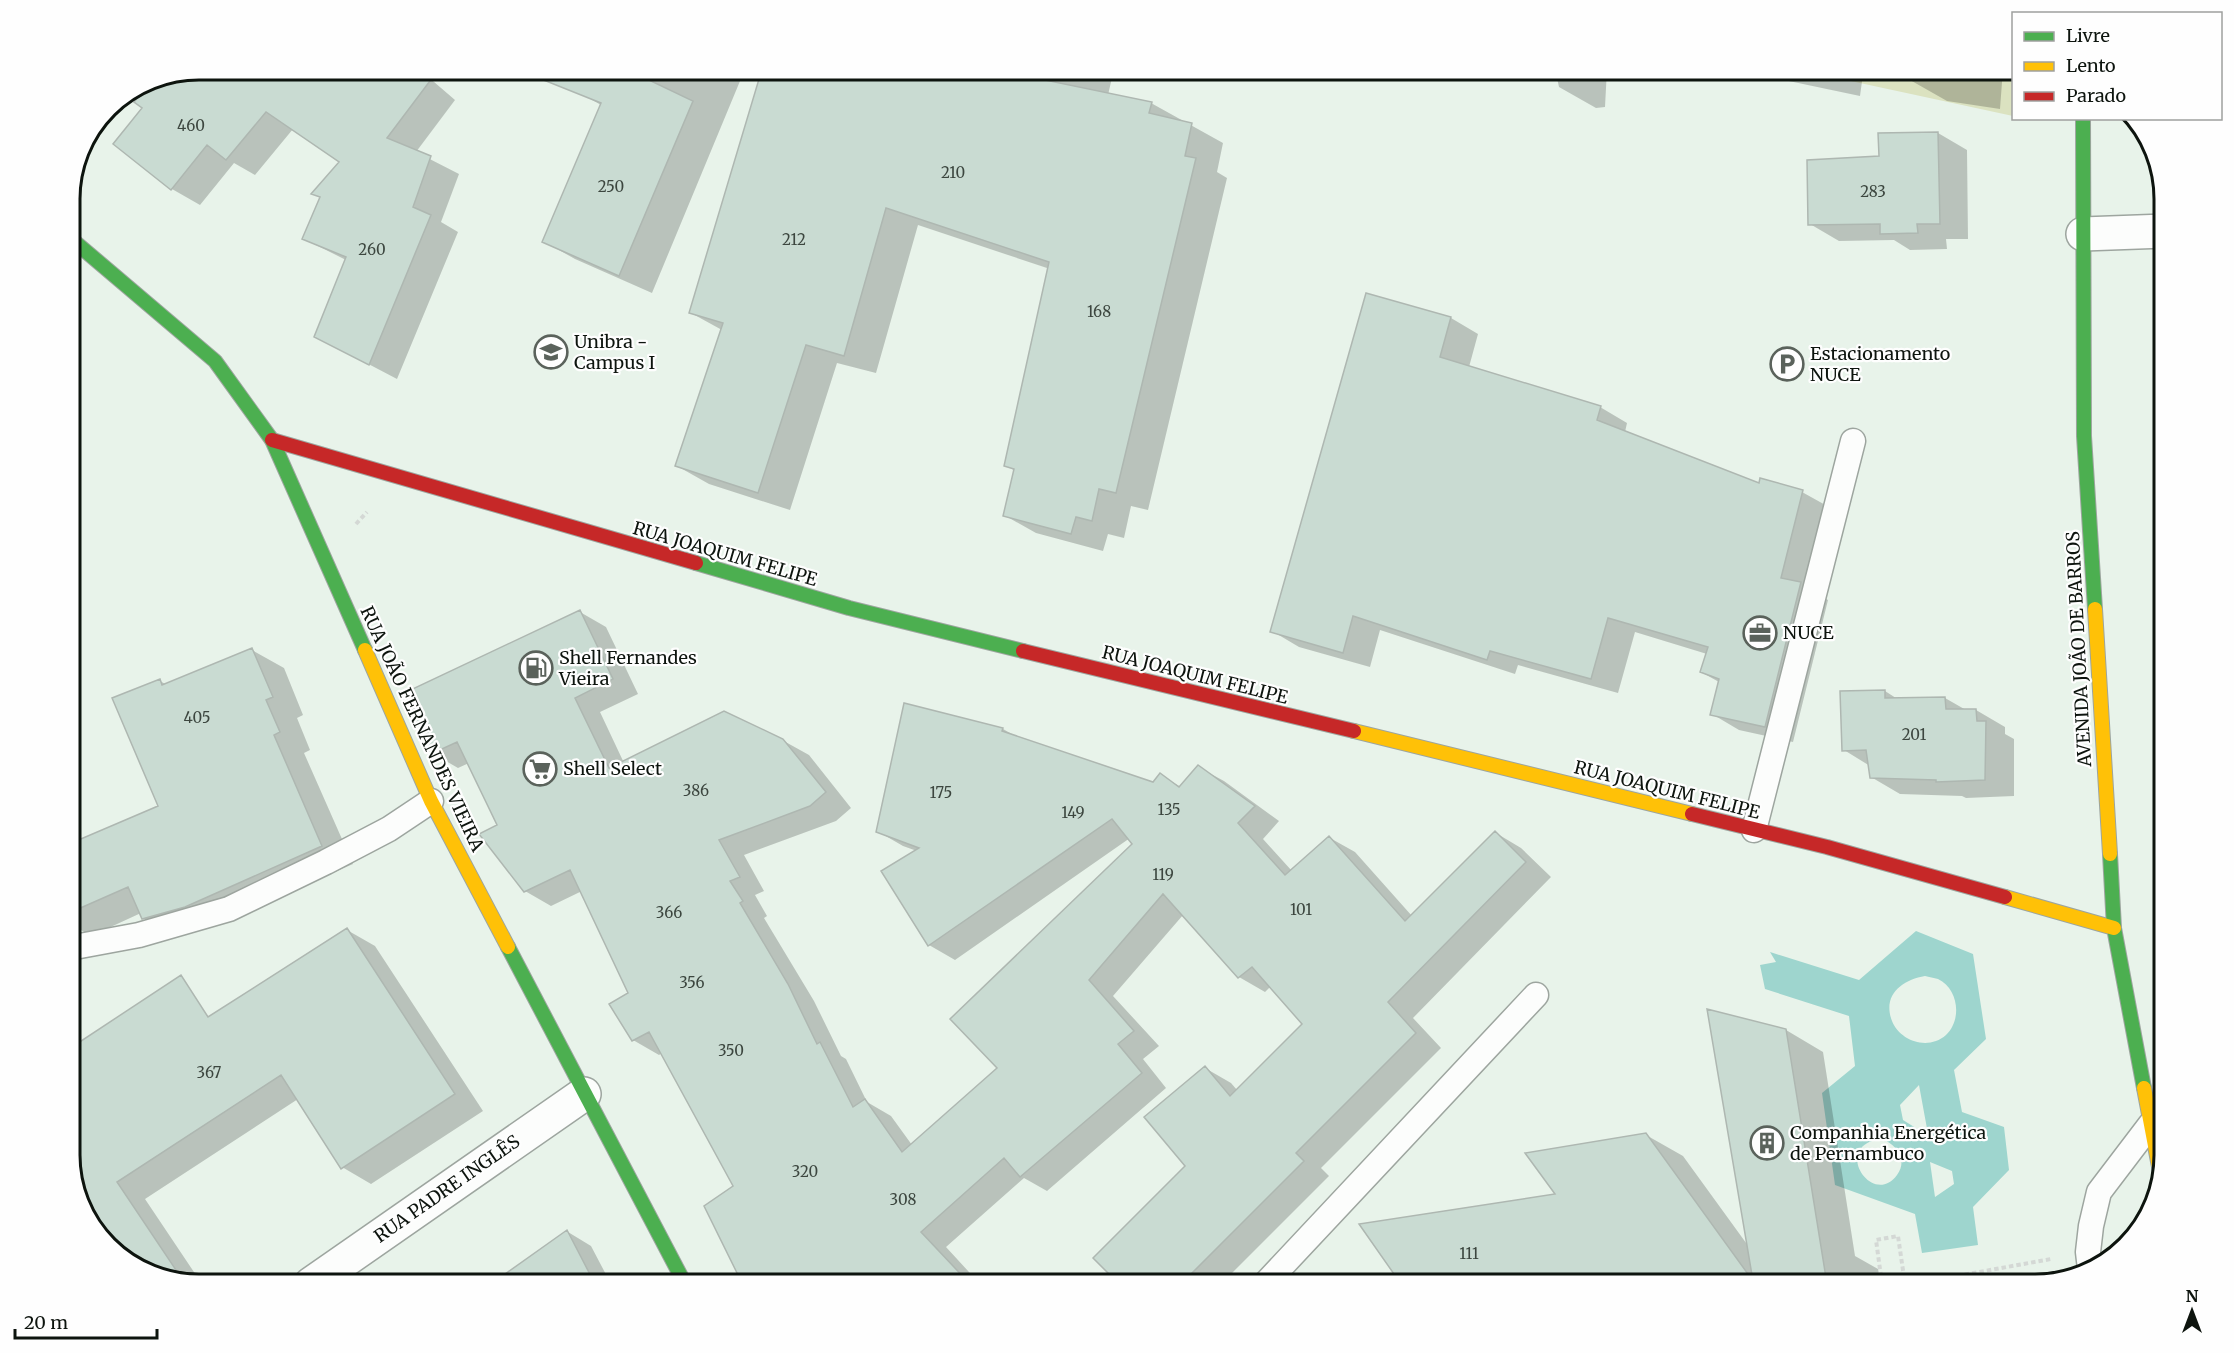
<svg xmlns="http://www.w3.org/2000/svg" width="2234" height="1353" font-family="Merriweather,serif">
<style>
.green{fill:#dbe2c0}
.water{fill:#9ed5ce;fill-rule:evenodd}
.shadow{fill:#0003}
.building{fill:#c9dbd2;stroke:#aeb7b1;stroke-width:1.5}
.lines{fill:none;stroke-linecap:round;stroke-linejoin:round}
.lane-casing{stroke:#9da59f;stroke-width:27}
.street-casing{stroke:#9da59f;stroke-width:36}
.fast-casing{stroke:#9da59f;stroke-width:16}
.slow-casing{stroke:#9da59f;stroke-width:16}
.jam-casing{stroke:#9da59f;stroke-width:16}
.path{stroke:#d4d8d5;stroke-width:4;stroke-dasharray:4.5 3;stroke-linecap:butt}
.lane{stroke:#fcfdfc;stroke-width:24}
.street{stroke:#fcfdfc;stroke-width:33}
.fast{stroke:#4caf50;stroke-width:14}
.slow{stroke:#ffc107;stroke-width:14}
.jam{stroke:#c62828;stroke-width:14}
.labels{text-anchor:middle;stroke-width:4.5;stroke-linejoin:round;paint-order:stroke}
.number-label{font-size:15px;fill:#3c463f}
.poi-label{font-size:18px;fill:#0d140e;stroke:#fefefe;text-anchor:start}
.street-label{font-size:18px;fill:#0d140e;stroke:#fefefe}
.rim{fill:none;stroke:#0d140e;stroke-width:3}
</style>
<rect width="100%" height="100%" fill="#e8f3ea"/>
<path class="green" d="M 1795,69 L 2013,69 L 2013,116 Z"/>
<path class="water" d="M 1916,931 L 1973,954 L 1986,1039 L 1954,1070 L 1962,1112 L 2004,1127 L 2009,1170 L 1973,1207 L 1978,1245 L 1922,1253 L 1915,1214 L 1835,1185 L 1822,1093 L 1855,1066 L 1849,1016 L 1765,989 L 1760,965 L 1776,962 L 1770,952 L 1859,980 ZM 1925,976 C 1929,977 1934,978 1938,979 C 1959,989 1962,1020 1946,1035 C 1928,1051 1900,1041 1892,1021 C 1882,995 1902,980 1925,976 ZM 1919,1085 L 1928,1134 L 1927,1135 L 1903,1120 L 1900,1105 ZM 1882,1139 C 1897,1145 1908,1160 1897,1175 C 1872,1209 1830,1144 1882,1139 ZM 1930,1162 L 1952,1171 L 1954,1184 L 1935,1197 Z"/>
<path class="shadow" d="M 199,69 L 419,69 L 455,100 L 416,152 L 459,174 L 441,222 L 458,232 L 397,379 L 315,336 L 346,260 L 304,239 L 341,162 L 293,129 L 255,175 L 234,163 L 200,205 L 172,189 L 115,144 L 144,108 L 136,102 L 156,77 L 169,75 L 173,77 L 176,74 Z
M 590,69 L 745,69 L 652,293 L 575,259 L 543,241 L 601,105 L 580,93 Z
M 763,69 L 1114,69 L 1108,95 L 1151,103 L 1223,143 L 1217,172 L 1227,178 L 1148,510 L 1131,506 L 1124,538 L 1108,534 L 1103,551 L 1036,533 L 1004,515 L 1015,471 L 1006,465 L 1050,269 L 918,225 L 876,373 L 837,363 L 790,510 L 709,484 L 677,466 L 722,330 L 691,313 Z
M 1555,69 L 1607,69 L 1605,107 L 1596,108 L 1559,87 Z
M 1731,69 L 2003,69 L 2000,109 L 1947,101 L 1910,80 L 1910,76 L 1863,74 L 1860,96 Z
M 1938,133 L 1967,150 L 1968,239 L 1946,239 L 1947,249 L 1910,250 L 1894,240 L 1839,241 L 1810,224 L 1881,158 L 1880,134 Z
M 2148,135 L 2153,153 L 2147,149 Z
M 1451,318 L 1478,334 L 1469,367 L 1600,407 L 1627,423 L 1625,432 L 1760,485 L 1802,492 L 1829,507 L 1809,589 L 1828,600 L 1793,742 L 1739,730 L 1712,714 L 1719,682 L 1701,672 L 1707,654 L 1635,632 L 1618,693 L 1518,665 L 1515,674 L 1380,630 L 1370,667 L 1299,647 L 1272,631 Z
M 580,612 L 606,627 L 638,694 L 600,712 L 624,763 L 782,740 L 809,755 L 851,808 L 836,821 L 744,855 L 764,891 L 755,895 L 767,916 L 764,918 L 814,1001 L 841,1056 L 846,1059 L 867,1102 L 891,1116 L 912,1145 L 999,1068 L 1134,844 L 1130,838 L 955,960 L 929,945 L 917,851 L 903,846 L 877,831 L 1003,729 L 1017,737 L 1154,784 L 1160,775 L 1181,787 L 1198,767 L 1224,781 L 1279,821 L 1263,839 L 1292,871 L 1330,838 L 1355,852 L 1412,916 L 1496,833 L 1521,848 L 1551,877 L 1413,1018 L 1441,1048 L 1321,1168 L 1329,1176 L 1221,1284 L 1121,1284 L 1216,1143 L 1205,1068 L 1231,1083 L 1237,1090 L 1304,1024 L 1271,986 L 1265,992 L 1239,977 L 1183,915 L 1113,996 L 1159,1046 L 1143,1059 L 1166,1088 L 1047,1191 L 1024,1178 L 946,1247 L 980,1284 L 752,1284 L 735,1187 L 662,1053 L 659,1055 L 633,1040 L 630,994 L 582,891 L 551,906 L 525,891 L 499,825 L 469,763 L 458,768 L 432,753 Z
M 252,650 L 284,668 L 303,715 L 297,718 L 310,750 L 304,753 L 353,864 L 217,924 L 175,936 L 143,918 L 141,913 L 91,936 L 69,923 L 69,846 L 159,806 L 160,681 L 167,685 Z
M 1885,691 L 1899,700 L 1945,698 L 1966,710 L 1976,710 L 2005,727 L 2005,734 L 2014,739 L 2014,796 L 1966,798 L 1962,796 L 1900,794 L 1871,777 L 1870,766 L 1844,750 Z
M 347,930 L 375,946 L 483,1111 L 371,1184 L 342,1167 L 298,1099 L 145,1199 L 202,1284 L 134,1266 L 87,1219 L 69,1162 Z
M 1786,1030 L 1823,1052 L 1855,1256 L 1878,1269 L 1881,1284 L 1403,1284 L 1557,1195 L 1646,1135 L 1683,1156 L 1749,1247 Z
M 568,1232 L 591,1246 L 611,1284 L 493,1284 Z"/>
<path class="building" d="M 199,69 L 439,69 L 387,138 L 431,156 L 413,207 L 431,215 L 369,365 L 314,337 L 346,257 L 302,239 L 320,197 L 311,194 L 339,162 L 266,112 L 226,160 L 207,145 L 171,190 L 113,144 L 142,108 L 134,102 L 154,78 Z
M 521,69 L 626,69 L 693,101 L 619,276 L 542,242 L 601,103 L 521,71 Z
M 762,69 L 1037,69 L 1035,78 L 1152,102 L 1149,113 L 1192,123 L 1185,156 L 1196,158 L 1116,493 L 1099,489 L 1092,521 L 1076,517 L 1071,534 L 1003,516 L 1014,469 L 1004,466 L 1049,262 L 886,208 L 844,356 L 806,345 L 758,493 L 675,466 L 723,323 L 689,313 Z
M 1938,132 L 1940,224 L 1917,224 L 1918,233 L 1880,234 L 1880,224 L 1808,225 L 1807,160 L 1879,156 L 1878,133 Z
M 1366,293 L 1451,317 L 1440,357 L 1601,406 L 1597,420 L 1759,483 L 1760,478 L 1803,490 L 1781,578 L 1801,582 L 1765,727 L 1710,715 L 1719,679 L 1700,672 L 1708,647 L 1608,618 L 1591,679 L 1490,651 L 1487,660 L 1353,616 L 1343,653 L 1270,632 Z
M 580,610 L 613,679 L 575,698 L 609,768 L 724,711 L 783,739 L 826,792 L 810,806 L 719,840 L 740,877 L 730,881 L 743,901 L 740,903 L 788,984 L 817,1044 L 820,1042 L 853,1107 L 865,1099 L 902,1152 L 997,1068 L 950,1019 L 1132,844 L 1112,819 L 928,946 L 881,871 L 919,848 L 876,832 L 904,703 L 1003,728 L 1002,731 L 1153,782 L 1160,773 L 1179,787 L 1198,765 L 1255,806 L 1238,823 L 1285,875 L 1329,836 L 1405,921 L 1495,831 L 1526,862 L 1388,1002 L 1416,1033 L 1296,1153 L 1304,1161 L 1181,1284 L 1119,1284 L 1093,1258 L 1185,1166 L 1144,1117 L 1205,1066 L 1230,1096 L 1302,1024 L 1252,967 L 1238,978 L 1163,894 L 1089,980 L 1134,1031 L 1118,1044 L 1142,1073 L 1020,1177 L 1004,1158 L 921,1232 L 970,1284 L 749,1284 L 740,1279 L 704,1206 L 733,1186 L 649,1032 L 632,1041 L 609,1004 L 628,993 L 570,870 L 524,892 L 479,834 L 497,825 L 457,742 L 431,754 L 404,693 Z
M 252,648 L 273,697 L 266,700 L 280,732 L 274,735 L 322,846 L 185,907 L 142,919 L 128,887 L 69,913 L 69,844 L 158,806 L 112,698 L 160,679 L 162,685 Z
M 1885,690 L 1885,698 L 1945,697 L 1946,709 L 1976,709 L 1977,721 L 1986,721 L 1985,780 L 1936,782 L 1936,780 L 1870,778 L 1866,750 L 1842,751 L 1840,691 Z
M 347,928 L 455,1094 L 341,1169 L 281,1075 L 117,1182 L 182,1279 L 134,1266 L 87,1219 L 69,1162 L 69,1049 L 181,975 L 208,1017 Z
M 1707,1009 L 1786,1029 L 1827,1284 L 1401,1284 L 1359,1224 L 1555,1194 L 1525,1153 L 1646,1133 L 1753,1281 Z
M 567,1230 L 595,1284 L 491,1284 Z"/>
<g class="lines">
<g class="lane-casing">
<path id="lane" d="M 1754,830 L 1853,441
M 69,948 L 139,935 L 229,909 L 326,862 L 389,829 L 431,801
M 2090,1269 L 2088,1252 L 2091,1226 L 2099,1192 L 2150,1125
M 1265,1284 L 1536,995"/>
</g>
<g class="street-casing">
<path id="street" d="M 2083,234 L 2165,231
M 311,1284 L 584,1094"/>
</g>
<g class="fast-casing">
<path id="fast" d="M 2083,118 L 2084,436 L 2095,609
M 69,237 L 215,361 L 272,440 L 365,650
M 696,563 L 849,608 L 1023,651
M 2110,854 L 2114,928 L 2144,1088
M 508,947 L 685,1284"/>
</g>
<g class="slow-casing">
<path id="slow" d="M 2095,609 L 2110,854
M 365,650 L 431,801 L 508,947
M 1354,731 L 1692,814
M 2005,897 L 2114,928
M 2144,1088 L 2160,1172"/>
</g>
<g class="jam-casing">
<path id="jam" d="M 272,440 L 696,563
M 1023,651 L 1354,731
M 1692,814 L 1827,847 L 2005,897"/>
</g>
<path class="path" d="M 356,524 L 367,512
M 1882,1284 L 1876,1240 L 1898,1236 L 1905,1284
M 1913,1284 L 2051,1259"/>
<use href="#lane" class="lane"/>
<use href="#street" class="street"/>
<use href="#fast" class="fast"/>
<use href="#slow" class="slow"/>
<use href="#jam" class="jam"/>
</g>
<defs>
<g id="university-ring" transform="scale(1.725)"><circle r="9.5" fill="#fefefe" stroke="#5a625b" stroke-width="1.5"/><path d="M0-5L7-2L0 1L-7-2ZM-4 1L0 2.5L4 1V4Q0 6-4 4Z" fill="#5a625b"/></g>
<g id="parking-ring" transform="scale(1.725)"><circle r="9.5" fill="#fefefe" stroke="#5a625b" stroke-width="1.5"/><path d="M-3.5-5.5H1a3.5 3.5 0 0 1 0 7H-1V5.5H-3.5ZM-1-3.4V-.6H.8a1.4 1.4 0 0 0 0-2.8Z" fill="#5a625b"/></g>
<g id="office-ring" transform="scale(1.725)"><circle r="9.5" fill="#fefefe" stroke="#5a625b" stroke-width="1.5"/><path d="M-6-3h4V-5.5h4V-3h4V5H-6ZM-1-4.5V-3h2v-1.5ZM-6 0V1H6V0Z" fill="#5a625b"/></g>
<g id="fuel-ring" transform="scale(1.725)"><circle r="9.5" fill="#fefefe" stroke="#5a625b" stroke-width="1.5"/><path d="M-5.5-6h7V0h2V4h1.3V-2.5L3-4.5l.8-.8L6-3V5H2.5V1h-1V6h-7ZM-4.2-4.7v3.2H.2V-4.7Z" fill="#5a625b"/></g>
<g id="supermarket-ring" transform="scale(1.725)"><circle r="9.5" fill="#fefefe" stroke="#5a625b" stroke-width="1.5"/><path d="M-6-5.5h2.5l.6 2H6L4.5 2H-2.5L-4.4-4H-6ZM-1.5 3.2a1.3 1.3 0 1 0 .1 0ZM3 3.2a1.3 1.3 0 1 0 .1 0Z" fill="#5a625b"/></g>
<g id="building-ring" transform="scale(1.725)"><circle r="9.5" fill="#fefefe" stroke="#5a625b" stroke-width="1.5"/><path d="M-4-6H4V6H1V3H-1V6H-4ZM-2.5-4.3h1.7v1.8h-1.7ZM.8-4.3h1.7v1.8H.8ZM-2.5-1h1.7V.8h-1.7ZM.8-1h1.7V.8H.8Z" fill="#5a625b"/></g>
</defs>
<g fill-rule="evenodd">
<use href="#university-ring" x="551" y="352"/>
<use href="#parking-ring" x="1787" y="364"/>
<use href="#office-ring" x="1760" y="633"/>
<use href="#fuel-ring" x="536" y="668"/>
<use href="#supermarket-ring" x="540" y="769"/>
<use href="#building-ring" x="1767" y="1143"/>
</g>
<g class="labels">
<g class="number-label">
<text x="191" y="131">460</text>
<text x="953" y="178">210</text>
<text x="611" y="192">250</text>
<text x="1873" y="197">283</text>
<text x="794" y="245">212</text>
<text x="372" y="255">260</text>
<text x="1099" y="317">168</text>
<text x="197" y="723">405</text>
<text x="1914" y="740">201</text>
<text x="696" y="796">386</text>
<text x="941" y="798">175</text>
<text x="1169" y="815">135</text>
<text x="1073" y="818">149</text>
<text x="1163" y="880">119</text>
<text x="1301" y="915">101</text>
<text x="669" y="918">366</text>
<text x="692" y="988">356</text>
<text x="731" y="1056">350</text>
<text x="209" y="1078">367</text>
<text x="805" y="1177">320</text>
<text x="903" y="1205">308</text>
<text x="1469" y="1259">111</text>
</g>
<g class="poi-label">
<text x="574" y="348">Unibra -<tspan x="574" dy="21">Campus I</tspan></text>
<text x="1810" y="360">Estacionamento<tspan x="1810" dy="21">NUCE</tspan></text>
<text x="1783" y="639">NUCE</text>
<text x="559" y="664">Shell Fernandes<tspan x="559" dy="21">Vieira</tspan></text>
<text x="563" y="775">Shell Select</text>
<text x="1790" y="1139">Companhia Energética<tspan x="1790" dy="21">de Pernambuco</tspan></text>
</g>
<g class="street-label">
<text transform="translate(725 554) rotate(16)" y="6">RUA JOAQUIM FELIPE</text>
<text transform="translate(2079 649) rotate(-93)" y="6">AVENIDA JOÃO DE BARROS</text>
<text transform="translate(1195 675) rotate(14)" y="6">RUA JOAQUIM FELIPE</text>
<text transform="translate(422 729) rotate(65)" y="6">RUA JOÃO FERNANDES VIEIRA</text>
<text transform="translate(1667 790) rotate(14)" y="6">RUA JOAQUIM FELIPE</text>
<text transform="translate(447 1189) rotate(-35)" y="6">RUA PADRE INGLÊS</text>
</g>
</g>
<path d="M0 0H2234V1353H0ZM199 80H2035A119 119 0 0 1 2154 199V1155A119 119 0 0 1 2035 1274H199A119 119 0 0 1 80 1155V199A119 119 0 0 1 199 80Z" fill="#fefefe" fill-rule="evenodd"/>
<path class="rim" d="M199 80H2035A119 119 0 0 1 2154 199V1155A119 119 0 0 1 2035 1274H199A119 119 0 0 1 80 1155V199A119 119 0 0 1 199 80Z"/>
<rect x="2012" y="12" width="210" height="108" fill="#fefefe" stroke="#9ea09e" stroke-width="1.5"/>
<rect x="2024" y="32" width="30" height="9" fill="#4caf50" stroke="#9ea09e" stroke-width="1.5"/>
<text x="2066" y="42" font-size="18" fill="#0d140e">Livre</text>
<rect x="2024" y="62" width="30" height="9" fill="#ffc107" stroke="#9ea09e" stroke-width="1.5"/>
<text x="2066" y="72" font-size="18" fill="#0d140e">Lento</text>
<rect x="2024" y="92" width="30" height="9" fill="#c62828" stroke="#9ea09e" stroke-width="1.5"/>
<text x="2066" y="102" font-size="18" fill="#0d140e">Parado</text>
<g transform="translate(2192 1311)" stroke="#fefefe" stroke-width="4.5" paint-order="stroke">
<path d="M0-4.5L10 22L0 15L-10 22Z" fill="#0d140e"/>
<text y="-9" font-size="16" font-weight="bold" text-anchor="middle" fill="#0d140e">N</text>
</g>
<path d="M15 1329v9h142v-9" fill="none" stroke="#0d140e" stroke-width="3"/>
<text x="24" y="1329" font-size="18" fill="#0d140e" stroke="#fefefe" stroke-width="4.5" paint-order="stroke">20 m</text>
</svg>
